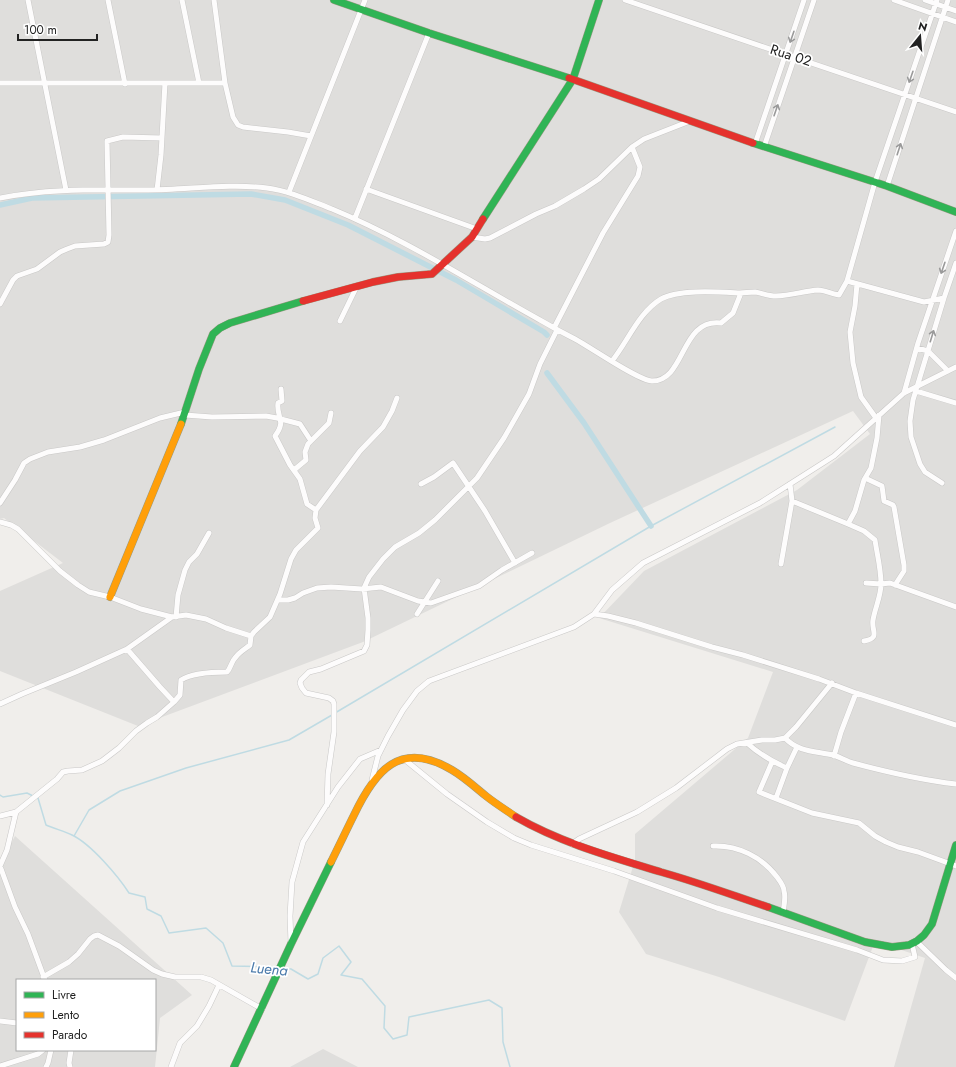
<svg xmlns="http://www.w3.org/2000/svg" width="956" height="1067" font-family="Jost,sans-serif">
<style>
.residential{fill:#dfdedc;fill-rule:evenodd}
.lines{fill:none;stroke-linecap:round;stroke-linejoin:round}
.stream{stroke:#bfdbe3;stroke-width:1.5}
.canal{stroke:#bfdbe3;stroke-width:5.5}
.street-casing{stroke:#c9c8c7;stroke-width:6}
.fast-casing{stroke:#999a82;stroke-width:8}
.slow-casing{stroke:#999a82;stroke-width:8}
.jam-casing{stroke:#999a82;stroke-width:8}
.street{stroke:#fdfcfc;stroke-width:5}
.fast{stroke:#30b455;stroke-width:7}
.slow{stroke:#ff9f0a;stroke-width:7}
.jam{stroke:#e5322d;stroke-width:7}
.oneway{stroke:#9a9a9a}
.labels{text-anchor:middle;stroke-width:3.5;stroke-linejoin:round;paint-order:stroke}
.street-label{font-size:14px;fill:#222;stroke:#fff}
.water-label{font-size:15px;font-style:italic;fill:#4a7aab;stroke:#fff}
</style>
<rect width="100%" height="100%" fill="#f0eeeb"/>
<path class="residential" d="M 0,0 L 956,0 L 956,1067 L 894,1067 L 925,958 L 875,941 L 845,1021 L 719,977 L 646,954 L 619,912 L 635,860 L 635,834 L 748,738 L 773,672 L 599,618 L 644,571 L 797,490 L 870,434 L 853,411 L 610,523 L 363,642 L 138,726 L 0,671 L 0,591 L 63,563 L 4,518 L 0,519 Z
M 15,836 L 192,995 L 160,1018 L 155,1067 L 0,1067 L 0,865 ZM 17,980 L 155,980 L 155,1050 L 17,1050 Z
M 323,1049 L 358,1067 L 290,1067 Z"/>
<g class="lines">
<path class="stream" d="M 335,713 L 651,526 L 835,427
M 0,795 L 3,797 L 27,793 L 33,796
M 36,797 L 38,798 L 46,825 C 55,829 64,831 72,835 C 91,844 118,876 129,893 L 145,897 L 147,909 L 161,916 L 169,933 L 206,928 L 223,943 L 232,966 L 278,967
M 74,836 L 89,810 L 120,791 L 186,768 L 289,740 L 332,715
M 283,968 L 291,969 L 308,979 L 318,974 L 323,958 L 339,946 L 351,962 L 341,975 L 362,979 L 385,1006 L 384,1028 L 393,1039 L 407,1035 L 409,1017 L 489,1000 L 502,1008 L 503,1042 L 510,1067"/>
<path class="canal" d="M 0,205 L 32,198 L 251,194 L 285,200 L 348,225 L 456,280 L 544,332 L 547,335
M 547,373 L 584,423 L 651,526"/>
<g class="street-casing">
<path id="street" d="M 28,0 L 66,190
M 108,0 L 125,84
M 182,0 L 199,83
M 214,0 L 225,83 L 233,117 L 238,125 L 243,127 L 288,132 L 311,136
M 625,0 L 956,112
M 894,0 L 956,22
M 925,0 L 956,11
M 0,83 L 225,83
M 755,144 L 804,0
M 764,147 L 814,0
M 887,186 L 948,0
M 366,189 L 477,229
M 157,190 L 161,155 L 165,83
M 289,192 L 365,0
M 0,198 C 48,188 98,190 148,190 C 187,190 228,183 267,188 C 290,191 311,201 332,209 C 405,239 471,282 540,320 C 552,327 563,333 575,339 C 590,347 639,381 652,381 C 686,381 680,318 721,323 L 733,313 L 741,293
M 355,218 L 429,33
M 472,237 L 485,239 L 490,238 L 536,214 L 555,206 L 584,189 L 599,179 L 632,147
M 847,281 L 924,302 L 944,298
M 857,284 L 855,306 L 850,332 L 853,363 L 861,397 L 876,418
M 0,304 L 13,280 L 17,276 L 37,269 L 60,252 L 67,249 L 75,246 L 104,244 L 108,242 L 109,235 L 107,141 L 123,137 L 162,138
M 340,321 L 357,286
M 554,328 L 603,233 L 638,176 L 640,167 L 632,147 L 644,139 L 690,121
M 917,348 L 928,351 L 948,371
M 612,361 C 628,341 639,312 661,299 C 679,289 719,292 740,293 C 745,293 749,292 755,292 C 762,293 768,296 776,296 C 790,296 804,291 818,290 C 825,290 831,294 839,295 L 847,281 L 875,182 L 937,0
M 281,389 L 282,401 L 278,403 C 276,418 287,420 275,436 L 290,465 L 300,479 L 307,504 L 316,510
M 916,391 L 956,403
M 904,393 L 918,343 L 956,231
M 185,415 L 212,417 L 266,416 L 277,418 L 300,424 L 311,441
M 294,470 L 306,460 L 305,452 L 308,444 L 329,423 L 331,413
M 865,478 L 882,486 L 884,501 L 893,505 L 894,507 L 904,565 L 904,571 L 895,585
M 942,483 L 925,472 L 920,464 L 911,437 L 910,421 L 913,400 L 944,298 L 956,263
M 421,484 L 434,477 L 453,463 L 485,511 L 515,563
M 792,501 L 848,524
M 0,503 L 15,480 L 24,463 L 30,459 L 48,452 L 80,447 L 104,440 L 160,418 L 185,412
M 0,522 L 11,525 L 18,529 L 60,571 L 78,585 L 89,592 L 110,597 L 141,609 L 172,617 L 186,615 L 206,619 L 226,628 L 251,636
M 781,564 L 792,501 L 790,484
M 866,583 L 881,584 L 890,583 L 956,607
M 278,600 L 288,600 L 295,598 L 303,593 L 317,588 L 331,587 L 362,589 L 381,587 L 418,601 L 431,603 L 479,586 L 502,570 L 532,553
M 417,614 L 438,581
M 594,614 L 608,616 L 636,623 L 712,647 L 743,655 L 819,679 L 856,693 L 956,725
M 176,617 L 178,595 L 185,570 L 189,562 L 197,554 L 209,533
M 864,641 C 881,638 871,631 873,620 C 875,608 881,596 881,584 C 881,569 877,554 875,540 L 864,531 L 848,524 L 855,511 L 864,480 L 871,468 L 877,438 L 879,415
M 127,649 L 160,687 L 174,702
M 0,704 L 22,694 L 76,672 L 127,649 L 172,617
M 785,738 C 798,752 815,751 833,755 C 840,757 846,761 853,763 C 887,772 921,780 956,784
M 747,743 C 759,754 771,761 787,768
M 834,756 L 841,732 L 856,693
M 404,759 L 447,794 L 487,822 L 514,838 L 531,845 L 614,871 L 717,908 L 857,950 L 883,960 L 902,961 L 915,957 L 912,944
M 772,762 L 759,792 L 812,813 L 859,823 L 875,836 L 886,842 L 898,847 L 918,852 L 956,866
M 372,780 L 378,756 L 388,736 L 403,710 L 417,691 L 429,681 L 574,627 L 594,614 L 612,590 L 643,563 L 760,503 L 790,484 L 834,456 L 904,393 L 956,367
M 776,798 L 787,768 L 797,747
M 327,805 L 328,774 L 334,732 L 334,704 L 333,701 L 329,698 L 306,693 L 302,688 L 300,683 L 301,680 L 309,672 L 321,669 L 364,651 L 367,645 L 368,630 L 368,618 L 364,588 L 369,577 L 383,559 L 395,547 L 419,533 L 435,520 L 477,478 L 504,438 L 529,394 L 540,364 L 557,330
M 0,816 L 16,812 L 57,779 L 63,772 L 68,771 L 82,770 L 102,761 L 119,748 L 136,731 L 147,723 L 157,717 L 174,702 L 180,695 L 181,680 C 192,673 214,672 227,672 C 231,668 231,662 235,658 C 239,652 245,649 250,645 L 251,636 L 254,632 L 270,617 L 280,594 L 291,559 L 296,550 L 318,528 L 315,518 L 316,510 L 360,451 L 383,427 L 392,411 L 397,398
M 572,844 L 579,839 L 637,812 L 676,788 L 727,749 L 737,744 L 762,740 L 775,740 L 785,738 L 796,727 L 832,683
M 713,846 C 738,845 762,857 777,877 C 780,881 784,886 784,891 C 786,897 784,906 783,913
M 0,866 L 15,907 L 28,934 L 45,980
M 0,866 L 7,850 L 16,812
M 917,942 L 946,970 L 956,978
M 291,943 L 290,916 L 292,882 L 303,842 L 338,787 L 360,759 L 381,750
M 43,977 L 69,962 L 78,954 L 90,939 L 94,936 L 98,935 L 119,946 L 153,970 L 162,974 L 175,977 L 201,977 L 211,980 L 262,1009
M 0,1021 L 17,1023
M 0,1066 L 38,1054 L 43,1050
M 46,1067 L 48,1063 L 51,1050
M 70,1067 L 69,1063 L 71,1050
M 171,1067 L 180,1043 L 197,1026 L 209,1006 L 219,985"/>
</g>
<g class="fast-casing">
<path id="fast" d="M 334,0 L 429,33 L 569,78
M 753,143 L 887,186 L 956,212
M 483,219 L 573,79 L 599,0
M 181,424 L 199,369 L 213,334 L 220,328 L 230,323 L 303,301
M 768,907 L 865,942 L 892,947 L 909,945 L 917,941 L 924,935 L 932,924 L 956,845
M 234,1067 L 291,944 L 331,862"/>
</g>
<g class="slow-casing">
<path id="slow" d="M 110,597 L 181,424
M 331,862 C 339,846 346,831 354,815 C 375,771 400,739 452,770 C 464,777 475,787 486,796 C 496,804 506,810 516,817"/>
</g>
<g class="jam-casing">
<path id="jam" d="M 569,78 L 753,143
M 303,301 L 373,282 L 398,277 L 432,274 L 472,237 L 483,219
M 516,817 C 561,843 612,857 661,872 C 697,882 732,895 768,907"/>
</g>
<use href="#street" class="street"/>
<use href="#fast" class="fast"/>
<use href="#slow" class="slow"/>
<use href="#jam" class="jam"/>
</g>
<defs><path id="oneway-shaft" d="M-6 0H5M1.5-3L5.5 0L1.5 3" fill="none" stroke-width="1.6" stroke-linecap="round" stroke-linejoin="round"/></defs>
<g class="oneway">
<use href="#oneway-shaft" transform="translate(792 37) rotate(109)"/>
<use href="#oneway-shaft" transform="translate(911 77) rotate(109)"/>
<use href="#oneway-shaft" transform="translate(776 110) rotate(-71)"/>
<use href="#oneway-shaft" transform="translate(899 149) rotate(-72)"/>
<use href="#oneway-shaft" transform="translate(943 268) rotate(109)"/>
<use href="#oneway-shaft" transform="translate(932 336) rotate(-73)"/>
</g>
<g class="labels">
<g class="street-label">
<text transform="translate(791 55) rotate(18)" y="5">Rua 02</text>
</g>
<g class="water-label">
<text transform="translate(269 969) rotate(5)" y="5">Luena</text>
</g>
</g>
<rect x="16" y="979" width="140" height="72" fill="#ffffff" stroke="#a7a7a7"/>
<rect x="24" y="992" width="20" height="6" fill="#30b455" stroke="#a7a7a7"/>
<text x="52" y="999" font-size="12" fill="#222222">Livre</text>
<rect x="24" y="1012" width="20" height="6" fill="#ff9f0a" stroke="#a7a7a7"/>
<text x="52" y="1019" font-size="12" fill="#222222">Lento</text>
<rect x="24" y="1032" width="20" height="6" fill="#e5322d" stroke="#a7a7a7"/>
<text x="52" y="1039" font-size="12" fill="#222222">Parado</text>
<g transform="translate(920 36) rotate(17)" stroke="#ffffff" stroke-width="3" paint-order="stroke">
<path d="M0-3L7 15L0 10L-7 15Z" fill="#222222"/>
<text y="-6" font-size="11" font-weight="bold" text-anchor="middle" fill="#222222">N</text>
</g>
<path d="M18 34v6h79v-6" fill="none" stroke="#222222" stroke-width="2"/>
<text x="24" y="34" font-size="12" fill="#222222" stroke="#ffffff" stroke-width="3" paint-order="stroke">100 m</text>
</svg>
